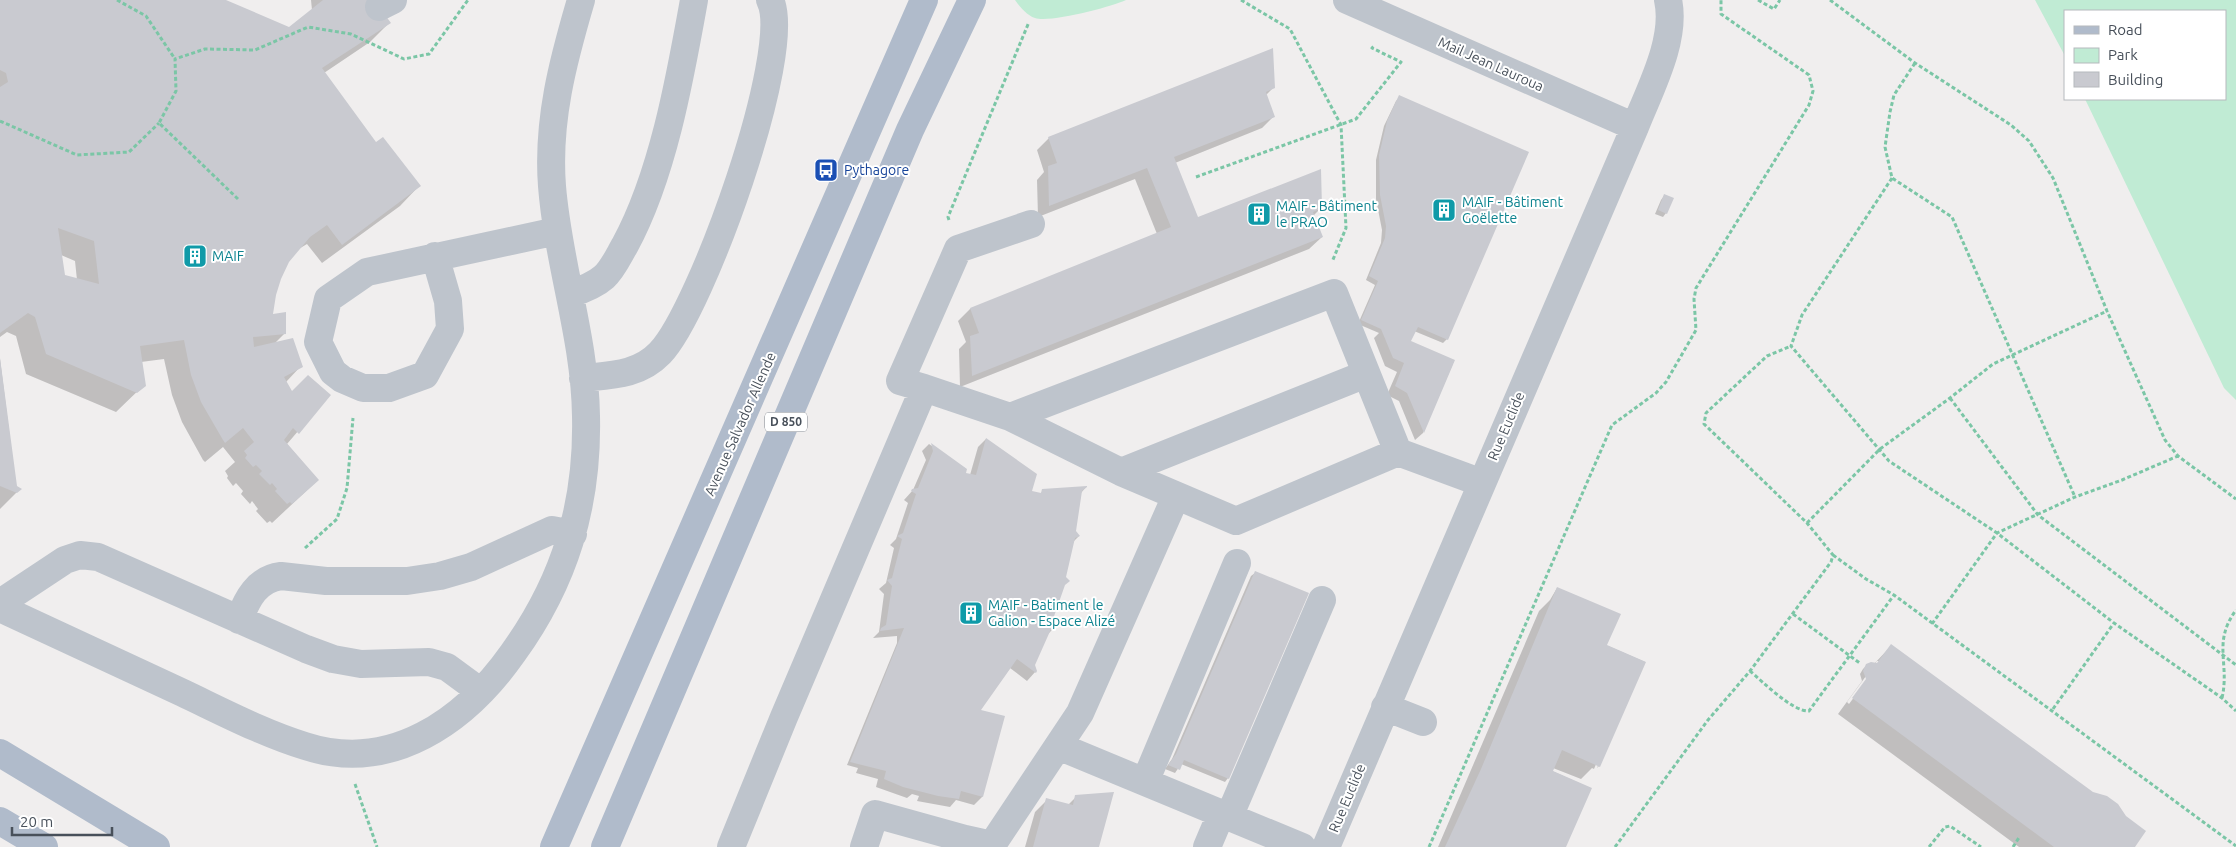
<svg xmlns="http://www.w3.org/2000/svg" width="2236" height="847" font-family="Ubuntu,sans-serif">
<style>
.green{fill:#c0ebd4}
.shadow{fill:#0003;fill-rule:evenodd}
.building{fill:#c9cad0;fill-rule:evenodd}
.lines{fill:none;stroke-linecap:round;stroke-linejoin:round}
.path{stroke:#7bc6a6;stroke-width:3;stroke-dasharray:4 2.5;stroke-linecap:butt}
.minor{stroke:#bec4cc;stroke-width:28}
.major{stroke:#b0bbcb;stroke-width:28}
.labels{text-anchor:middle;stroke-width:4;stroke-linejoin:round;paint-order:stroke}
.shield{fill:#fff;stroke:#7f848c;stroke-width:1}
.shield-label{font-size:12px;font-weight:bold;fill:#48505a}
.street-label{font-size:14px;fill:#48505a;stroke:#fff}
.transit-label{font-size:14px;fill:#164399;stroke:#fff;text-anchor:start}
.culture-label{font-size:14px;fill:#0d838f;stroke:#fff;text-anchor:start}
</style>
<rect width="100%" height="100%" fill="#f0eeee"/>
<path class="green" d="M 1015,0 L 1126,0 C 1111,7 1050,23 1035,18 C 1027,15 1020,7 1015,0 Z
M 2035,0 L 2236,0 L 2236,400 L 2224,388 L 2085,99 L 2225,99 L 2225,11 L 2065,11 L 2065,56 Z"/>
<path class="shadow" d="M 0,0 L 223,0 L 289,29 L 312,10 L 311,0 L 373,0 L 389,23 L 370,42 L 324,73 L 375,144 L 419,186 L 400,206 L 322,263 L 307,244 L 297,250 L 288,261 L 279,278 L 271,315 L 285,333 L 274,344 L 301,366 L 286,382 L 291,393 L 329,395 L 287,444 L 318,480 L 272,523 L 270,521 L 267,523 L 256,511 L 258,509 L 252,501 L 250,504 L 241,494 L 243,491 L 236,483 L 233,486 L 227,478 L 228,476 L 225,471 L 235,462 L 223,447 L 205,462 L 203,460 L 182,422 L 172,395 L 164,359 L 141,362 L 144,385 L 116,412 L 26,374 L 16,336 L 7,332 L 0,337 ZM 61,255 L 75,261 L 77,280 L 63,276 Z
M 1273,88 L 1266,95 L 1274,116 L 1262,128 L 1175,163 L 1197,218 L 1321,208 L 1313,216 L 1322,237 L 1309,249 L 960,387 L 959,349 L 966,342 L 958,321 L 970,309 L 1157,234 L 1135,179 L 1038,217 L 1037,180 L 1044,172 L 1037,150 L 1049,138 Z
M 1400,97 L 1447,339 L 1443,343 L 1414,331 L 1409,342 L 1454,361 L 1423,433 L 1415,440 L 1399,401 L 1387,395 L 1397,372 L 1385,366 L 1374,338 L 1379,333 L 1358,324 L 1375,285 L 1366,280 L 1381,243 L 1382,230 L 1376,199 L 1376,160 L 1384,126 L 1396,101 Z
M 1664,196 L 1666,213 L 1663,217 L 1655,214 L 1661,200 Z
M 0,359 L 16,487 L 20,489 L 0,509 Z
M 986,439 L 1031,492 L 1040,494 L 1043,491 L 1086,487 L 1081,493 L 1075,532 L 1079,536 L 1073,542 L 1063,586 L 1051,622 L 1055,627 L 1047,635 L 1033,665 L 1036,671 L 1027,681 L 1010,668 L 979,711 L 1004,717 L 982,797 L 974,805 L 956,800 L 950,807 L 917,801 L 919,796 L 912,794 L 907,798 L 876,787 L 878,779 L 856,773 L 858,768 L 847,765 L 897,643 L 897,636 L 873,638 L 879,632 L 884,594 L 879,589 L 886,583 L 894,548 L 890,545 L 896,539 L 908,503 L 904,500 L 913,490 L 926,460 L 922,451 L 929,444 L 966,469 L 965,474 L 970,475 L 978,447 Z
M 1255,573 L 1228,778 L 1225,782 L 1181,764 L 1175,773 L 1165,769 L 1172,759 L 1251,576 Z
M 1557,588 L 1619,615 L 1603,650 L 1608,646 L 1645,662 L 1599,766 L 1597,768 L 1641,664 L 1638,664 L 1594,769 L 1592,768 L 1581,779 L 1553,768 L 1552,771 L 1590,788 L 1564,847 L 1438,847 L 1539,611 L 1550,600 Z
M 1891,646 L 2133,847 L 2019,847 L 1838,714 L 1862,681 L 1860,674 L 1863,669 L 1867,665 L 1874,664 ZM 1877,661 L 1881,661 L 1849,704 L 1847,702 Z
M 1076,797 L 1098,847 L 1025,847 L 1035,812 L 1047,800 L 1068,805 Z"/>
<path class="building" d="M 0,0 L 226,0 L 289,27 L 323,0 L 374,0 L 391,23 L 322,68 L 376,142 L 383,137 L 421,186 L 342,245 L 327,225 L 310,237 L 289,262 L 281,279 L 276,295 L 273,314 L 286,312 L 286,334 L 253,337 L 254,347 L 293,338 L 303,367 L 284,377 L 292,391 L 308,375 L 331,395 L 299,434 L 293,428 L 284,440 L 319,480 L 292,504 L 290,502 L 287,504 L 275,491 L 277,489 L 272,483 L 270,485 L 259,474 L 262,471 L 256,465 L 253,467 L 245,458 L 247,455 L 244,451 L 254,442 L 243,428 L 225,443 L 223,440 L 201,402 L 191,375 L 184,340 L 140,346 L 146,386 L 137,393 L 46,354 L 35,317 L 28,313 L 0,333 L 0,87 L 8,82 L 6,73 L 0,70 ZM 58,228 L 94,241 L 99,284 L 65,275 Z
M 1273,48 L 1275,88 L 1266,92 L 1275,117 L 1174,157 L 1198,217 L 1321,169 L 1322,208 L 1313,212 L 1323,237 L 972,376 L 970,336 L 979,333 L 970,308 L 1171,227 L 1147,168 L 1049,206 L 1048,166 L 1057,163 L 1048,137 Z
M 1399,95 L 1529,152 L 1448,340 L 1418,327 L 1411,341 L 1455,360 L 1424,433 L 1407,393 L 1395,386 L 1404,363 L 1393,358 L 1381,329 L 1361,320 L 1378,281 L 1369,276 L 1385,238 L 1386,226 L 1380,195 L 1379,155 L 1387,121 Z
M 1664,194 L 1674,198 L 1667,214 L 1658,210 Z
M 0,358 L 17,486 L 22,489 L 17,493 L 0,486 Z
M 986,438 L 1037,474 L 1032,491 L 1041,493 L 1042,489 L 1087,486 L 1087,487 L 1082,491 L 1076,531 L 1080,536 L 1075,538 L 1066,577 L 1070,581 L 1065,585 L 1052,622 L 1056,625 L 1056,628 L 1051,629 L 1035,665 L 1037,671 L 1036,673 L 1017,659 L 981,710 L 1005,716 L 983,797 L 961,791 L 959,799 L 938,796 L 903,787 L 884,779 L 886,771 L 850,762 L 904,628 L 880,631 L 881,628 L 886,625 L 892,586 L 887,580 L 892,578 L 902,539 L 897,536 L 903,533 L 916,494 L 911,491 L 912,489 L 918,488 L 933,451 L 931,443 L 967,469 L 966,473 L 976,475 Z
M 1255,571 L 1309,593 L 1229,779 L 1184,760 L 1180,770 L 1168,765 L 1176,754 Z
M 1557,587 L 1621,614 L 1607,645 L 1646,662 L 1600,767 L 1562,750 L 1553,771 L 1592,788 L 1566,847 L 1445,847 L 1481,769 Z
M 1891,644 L 2093,792 L 2107,796 L 2118,804 L 2126,816 L 2146,831 L 2135,847 L 2054,847 L 1852,698 L 1866,679 L 1863,671 L 1866,664 L 1871,662 L 1877,663 Z
M 1114,792 L 1099,847 L 1033,847 L 1046,798 L 1073,805 L 1075,795 Z"/>
<g class="lines">
<path class="path" d="M 117,0 L 146,16 L 175,59
M 1241,0 L 1290,29 L 1341,125 L 1346,228 L 1332,262
M 1758,0 L 1774,9 L 1780,0
M 1830,0 L 1915,63 L 2011,125 L 2029,141 L 2053,178 L 2107,311 L 2165,440 L 2178,456 L 2236,499
M 1915,63 L 1894,95 L 1890,112 L 1885,147 L 1892,178 L 1952,217 L 2075,497
M 0,121 L 77,155 L 129,152 L 159,123
M 1196,177 L 1356,119 L 1401,62 L 1372,48 L 1375,45
M 1892,178 L 1802,315 L 1791,346 L 1889,461 L 1997,533 L 2114,623 L 2222,698 L 2236,711
M 238,199 L 159,123 L 176,91 L 175,59 L 205,49 L 255,50 L 308,27 L 351,34 L 404,59 L 429,54 L 468,0
M 949,220 L 948,217 L 1029,22
M 1950,398 L 2038,515 L 2236,665
M 1807,523 L 1880,449 L 1950,398 L 1993,364 L 2107,311
M 305,548 L 337,519 L 347,488 L 353,418
M 1833,555 L 1866,579 L 1894,595 L 2236,846
M 1793,614 L 1861,664
M 1932,624 L 1997,533 L 2075,497 L 2122,480 L 2178,456
M 1750,671 C 1763,682 1793,712 1809,711 L 1894,595
M 2222,698 C 2230,663 2212,643 2236,610
M 2053,709 L 2114,623
M 355,784 L 377,847
M 1429,847 L 1612,425 L 1656,393 L 1666,382 L 1696,330 L 1694,299 L 1696,288 L 1809,105 L 1813,91 L 1809,75 L 1721,14 L 1721,0
M 1615,847 L 1708,720 L 1750,671 L 1831,562 L 1833,555 L 1807,523 L 1704,424 L 1706,413 L 1767,356 L 1791,346
M 1929,847 L 1945,827 L 1950,826 L 1981,847
M 2013,847 L 2020,836"/>
<path class="minor" d="M 1347,0 L 1635,127
M 379,7 L 393,0
M 435,256 L 448,301 L 450,329 L 425,375 L 389,388 L 363,388 L 342,379 L 333,372 L 318,342 L 328,299 L 367,272 L 557,231
M 570,294 C 582,290 595,285 604,277 C 613,269 619,255 625,245 C 663,175 680,78 694,0
M 583,378 C 612,375 639,375 660,353 C 701,311 795,50 770,0
M 924,388 L 900,381 L 958,249 L 1031,224
M 1398,452 L 1236,521 L 1121,472 L 1010,417 L 1334,293 L 1398,452 L 1482,483
M 1121,472 L 1366,374
M 0,603 L 65,560 L 80,555 L 98,557 L 306,649 L 333,659 L 361,664 L 429,662 L 447,667 L 481,692
M 0,608 C 61,636 122,665 183,693 C 223,712 263,733 305,746 C 391,774 465,721 513,653 C 565,581 588,505 586,416 C 585,338 558,263 552,186 C 547,121 563,61 581,0
M 239,620 C 247,599 257,579 281,576 L 326,581 L 407,581 L 440,576 L 471,567 L 552,530 L 573,534
M 1385,707 L 1423,722
M 1058,746 L 1302,847
M 1145,782 L 1237,563
M 1229,817 L 1322,600
M 731,847 L 784,717 L 924,388 L 1010,417
M 864,847 L 875,814 L 965,839
M 962,847 L 965,839 L 992,845 L 1080,713 L 1176,496
M 1207,847 L 1221,814
M 1326,847 L 1635,127 C 1649,91 1677,40 1668,0"/>
<path class="major" d="M 0,753 L 156,847
M 0,821 L 44,847
M 554,847 L 924,0
M 605,847 L 910,130 L 972,0"/>
</g>
<defs>
<g id="bus-square" transform="scale(1.25)"><rect x="-9" y="-9" width="18" height="18" rx="4" fill="#1a4fb4" stroke="#fff"/><path d="M-5-6H5V4H4V6H2V4H-2V6H-4V4H-5ZM-3.5-4V0h7V-4ZM-3.5 1.2v1.5H-2V1.2ZM2 1.2v1.5H3.5V1.2Z" fill="#fff"/></g>
<g id="building-square" transform="scale(1.25)"><rect x="-9" y="-9" width="18" height="18" rx="4" fill="#0f9aa8" stroke="#fff"/><path d="M-4-6H4V6H1V3H-1V6H-4ZM-2.5-4.3h1.7v1.8h-1.7ZM.8-4.3h1.7v1.8H.8ZM-2.5-1h1.7V.8h-1.7ZM.8-1h1.7V.8H.8Z" fill="#fff"/></g>
</defs>
<g fill-rule="evenodd">
<use href="#bus-square" x="826" y="170"/>
<use href="#building-square" x="1444" y="210"/>
<use href="#building-square" x="1259" y="214"/>
<use href="#building-square" x="195" y="256"/>
<use href="#building-square" x="971" y="613"/>
</g>
<g class="labels">
<rect class="shield" x="765" y="412.5" width="42" height="19" rx="4"/>
<g class="shield-label">
<text x="786" y="426">D 850</text>
</g>
<g class="street-label">
<text transform="translate(1491 64) rotate(24)" y="5">Mail Jean Lauroua</text>
<text transform="translate(740 424) rotate(-66)" y="5">Avenue Salvador Allende</text>
<text transform="translate(1506 426) rotate(-67)" y="5">Rue Euclide</text>
<text transform="translate(1347 798) rotate(-67)" y="5">Rue Euclide</text>
</g>
<g class="transit-label">
<text x="844" y="175">Pythagore</text>
</g>
<g class="culture-label">
<text x="1462" y="207">MAIF - Bâtiment<tspan x="1462" dy="16">Goëlette</tspan></text>
<text x="1276" y="211">MAIF - Bâtiment<tspan x="1276" dy="16">le PRAO</tspan></text>
<text x="212" y="261">MAIF</text>
<text x="988" y="610">MAIF - Batiment le<tspan x="988" dy="16">Galion - Espace Alizé</tspan></text>
</g>
</g>
<rect x="2064" y="10" width="162" height="90" fill="#ffffff" stroke="#b6b9bd"/>
<rect x="2074" y="26" width="25" height="8" fill="#b0bbcb" stroke="#b6b9bd"/>
<text x="2108" y="35" font-size="15" fill="#48505a">Road</text>
<rect x="2074" y="48" width="25" height="15" fill="#c0ebd4" stroke="#b6b9bd"/>
<text x="2108" y="60" font-size="15" fill="#48505a">Park</text>
<rect x="2074" y="72" width="25" height="15" fill="#c9cad0" stroke="#b6b9bd"/>
<text x="2108" y="85" font-size="15" fill="#48505a">Building</text>
<path d="M12 827v8h100v-8" fill="none" stroke="#48505a" stroke-width="2.5"/>
<text x="20" y="827" font-size="15" fill="#48505a" stroke="#ffffff" stroke-width="4" paint-order="stroke">20 m</text>
</svg>
